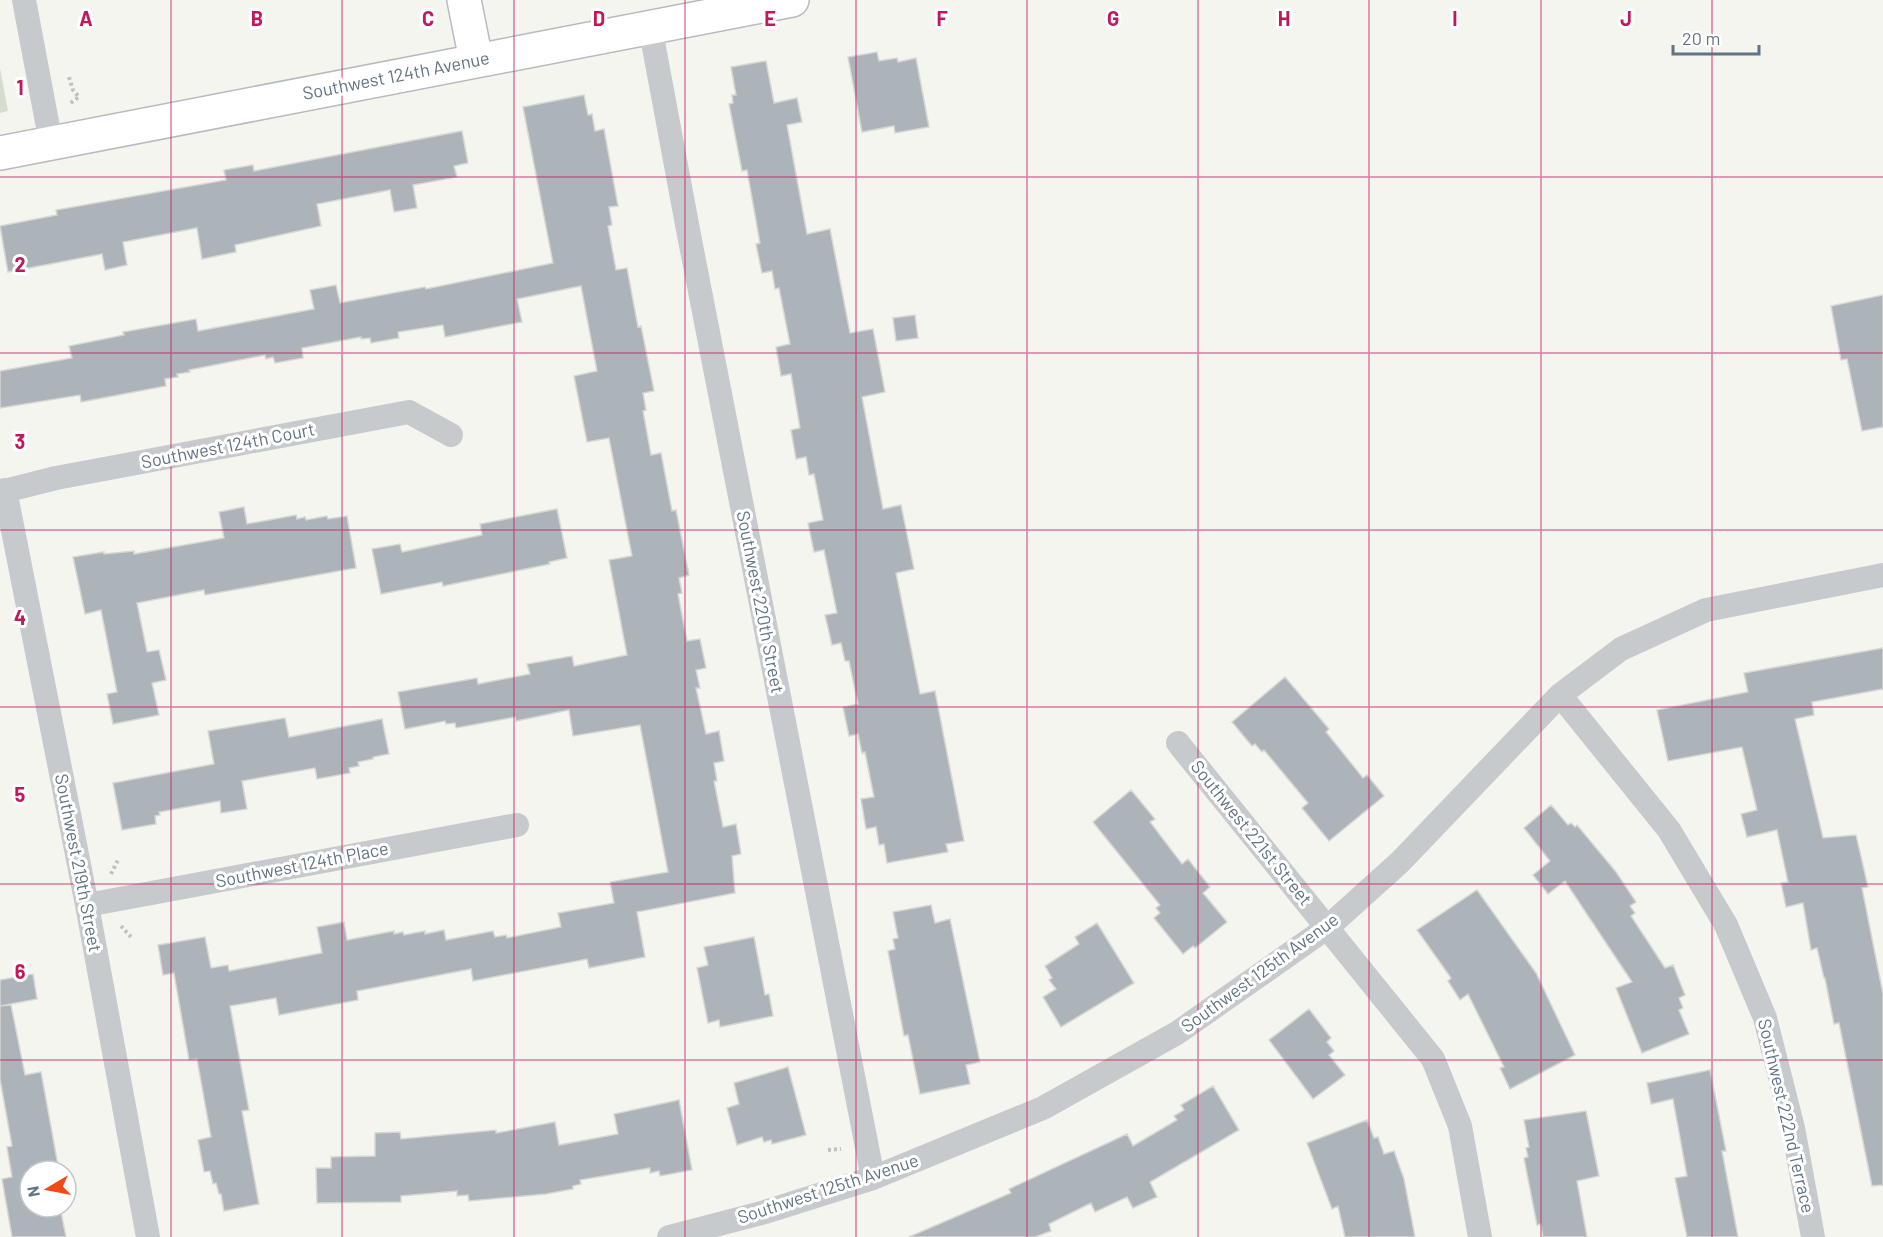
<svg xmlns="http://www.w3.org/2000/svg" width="1883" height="1237" font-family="Barlow,sans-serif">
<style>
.green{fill:#d5ddd1}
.building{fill:#acb4b9;stroke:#d6d6d3;stroke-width:1.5}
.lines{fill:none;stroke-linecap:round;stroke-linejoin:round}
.secondary-casing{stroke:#b6bbc0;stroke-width:36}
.path{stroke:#c0c1c3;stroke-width:4;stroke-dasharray:3 3;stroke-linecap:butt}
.street{stroke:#c7cacd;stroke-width:24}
.secondary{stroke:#fff;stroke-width:33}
.grid{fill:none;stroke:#c2185b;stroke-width:1.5;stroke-opacity:0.55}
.labels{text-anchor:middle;stroke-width:6;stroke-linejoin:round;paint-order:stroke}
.street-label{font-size:18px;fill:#617484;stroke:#fff}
.grid-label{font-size:20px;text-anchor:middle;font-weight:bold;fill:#c2185b;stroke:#fff;stroke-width:6;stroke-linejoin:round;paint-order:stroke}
</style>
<rect width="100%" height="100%" fill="#f5f5f0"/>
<path class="green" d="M 0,68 L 8,111 L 0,113 Z"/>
<path class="building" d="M 877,52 L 879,61 L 897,58 L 898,62 L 916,58 L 929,127 L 895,133 L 894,126 L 862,132 L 848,57 Z
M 766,61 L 774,103 L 797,98 L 802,122 L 787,125 L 807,234 L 830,229 L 850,333 L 873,329 L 885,392 L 862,397 L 883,509 L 901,505 L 914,569 L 896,573 L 920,694 L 935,691 L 964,841 L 946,844 L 948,852 L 887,863 L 884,844 L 879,845 L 876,827 L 866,829 L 861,799 L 874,797 L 865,752 L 862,753 L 858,734 L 849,736 L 843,707 L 858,704 L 849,661 L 845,661 L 841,643 L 832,645 L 825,615 L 837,613 L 824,550 L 814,552 L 808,523 L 823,520 L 814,474 L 809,475 L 806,457 L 796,459 L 791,430 L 800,428 L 791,374 L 781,376 L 776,347 L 790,344 L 779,288 L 775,289 L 772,271 L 762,273 L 756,244 L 760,243 L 747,170 L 742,171 L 729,104 L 733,103 L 732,95 L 736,95 L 731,67 Z
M 584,95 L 588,115 L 592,114 L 595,131 L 604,129 L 618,206 L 609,207 L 612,225 L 608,226 L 616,270 L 627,268 L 638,327 L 641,326 L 654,391 L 643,393 L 646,410 L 643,411 L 651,455 L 661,453 L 672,511 L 676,510 L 689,575 L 679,578 L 682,593 L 678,594 L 687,641 L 700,639 L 706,668 L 696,670 L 700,688 L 696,688 L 706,734 L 719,731 L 724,761 L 714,763 L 717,781 L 714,781 L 723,827 L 736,824 L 741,854 L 732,856 L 735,893 L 637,912 L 645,957 L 589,968 L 587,959 L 473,981 L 471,969 L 357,991 L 358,1000 L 279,1015 L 276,998 L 230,1006 L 249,1110 L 242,1111 L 259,1204 L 224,1211 L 221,1194 L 219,1194 L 216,1183 L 213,1184 L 210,1171 L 204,1172 L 198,1140 L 211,1137 L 197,1059 L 189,1060 L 174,973 L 163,975 L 158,945 L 205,937 L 211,968 L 228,965 L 229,971 L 322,953 L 317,927 L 344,922 L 347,940 L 394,931 L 394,934 L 403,932 L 404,935 L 425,931 L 425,934 L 444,930 L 446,940 L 493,931 L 495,937 L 506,935 L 507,938 L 561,927 L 558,913 L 614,903 L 610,882 L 668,872 L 640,725 L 573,736 L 569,710 L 516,721 L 515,717 L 456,728 L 455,723 L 446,724 L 445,721 L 405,729 L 398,692 L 477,678 L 478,684 L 530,674 L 527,664 L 572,656 L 574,666 L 627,655 L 609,560 L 632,556 L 609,438 L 587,442 L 574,376 L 597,371 L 581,286 L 517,299 L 522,322 L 445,337 L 443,325 L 398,332 L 399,338 L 371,343 L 370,338 L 361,339 L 361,337 L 302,348 L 303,358 L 275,363 L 273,357 L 266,359 L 265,355 L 189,370 L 190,372 L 177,374 L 178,377 L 165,379 L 166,386 L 81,402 L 80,395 L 0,408 L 0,371 L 72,358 L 69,346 L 124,335 L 123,332 L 196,319 L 198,331 L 314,309 L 310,290 L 336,285 L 340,303 L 425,287 L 426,289 L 553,263 L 523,107 Z
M 462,131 L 468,163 L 454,166 L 457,177 L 413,185 L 417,208 L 394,212 L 390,190 L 317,204 L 321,226 L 235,245 L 236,252 L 202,259 L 197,228 L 123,242 L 127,265 L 105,270 L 102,254 L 8,272 L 0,226 L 57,215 L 56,210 L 226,180 L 224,170 L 253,165 L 254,171 Z
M 1883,295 L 1883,427 L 1862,431 L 1847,359 L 1841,360 L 1831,306 Z
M 915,315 L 918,338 L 896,341 L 893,318 Z
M 244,507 L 247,524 L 296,515 L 297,519 L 305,517 L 306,520 L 327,516 L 328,519 L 347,516 L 356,568 L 205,595 L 204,590 L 137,603 L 147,652 L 159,650 L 166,680 L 152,683 L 159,715 L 113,724 L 107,694 L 117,692 L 101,610 L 85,614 L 73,557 L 104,552 L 104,554 L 134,551 L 134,554 L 224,538 L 219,512 Z
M 557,509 L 567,558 L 549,562 L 550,564 L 443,586 L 442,582 L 381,594 L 372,549 L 400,544 L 402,552 L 482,535 L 480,524 Z
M 1883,648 L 1883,689 L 1812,702 L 1814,715 L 1795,719 L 1823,838 L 1856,835 L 1868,887 L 1862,888 L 1883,994 L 1883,1185 L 1872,1186 L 1839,1023 L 1834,1024 L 1825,978 L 1824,978 L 1817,948 L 1811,950 L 1803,903 L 1786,907 L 1781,883 L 1788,882 L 1777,830 L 1747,837 L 1741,814 L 1757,810 L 1742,747 L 1668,761 L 1657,710 L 1748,692 L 1744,673 Z
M 1285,677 L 1329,729 L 1326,732 L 1363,778 L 1367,775 L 1384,796 L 1329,841 L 1302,808 L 1308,803 L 1264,750 L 1262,752 L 1255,744 L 1252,746 L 1232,722 Z
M 285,718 L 289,737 L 382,719 L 389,754 L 373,757 L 373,759 L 358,762 L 359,766 L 349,768 L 350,773 L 317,779 L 315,768 L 242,781 L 247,809 L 221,813 L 220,801 L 159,812 L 160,815 L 155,816 L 156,824 L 122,830 L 113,783 L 214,764 L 208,731 Z
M 1131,790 L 1155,819 L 1150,822 L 1182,864 L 1188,859 L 1210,887 L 1203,893 L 1227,922 L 1195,948 L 1193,946 L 1183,954 L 1154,918 L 1160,913 L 1156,908 L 1160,905 L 1093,822 Z
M 1551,805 L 1568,825 L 1571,823 L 1575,827 L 1577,825 L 1616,872 L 1636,902 L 1630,906 L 1635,913 L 1631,916 L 1665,968 L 1673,965 L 1685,995 L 1679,998 L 1683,1008 L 1679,1010 L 1689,1034 L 1642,1053 L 1616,988 L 1632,982 L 1565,881 L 1548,894 L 1533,875 L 1550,861 L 1524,828 Z
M 1477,890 L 1536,973 L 1575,1055 L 1510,1089 L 1500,1068 L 1504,1067 L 1468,994 L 1460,1000 L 1448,981 L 1451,978 L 1417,930 Z
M 931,905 L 935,923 L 950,919 L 980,1062 L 966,1065 L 970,1084 L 920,1094 L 908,1035 L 904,1036 L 888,951 L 895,949 L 893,939 L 898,938 L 893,912 Z
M 1097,923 L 1134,983 L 1061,1027 L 1043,997 L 1056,989 L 1049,980 L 1052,978 L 1045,966 L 1079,944 L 1075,937 Z
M 754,937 L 765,995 L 769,994 L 773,1016 L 720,1027 L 719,1020 L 708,1023 L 697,968 L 708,965 L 704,947 Z
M 33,974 L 37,999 L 0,1006 L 0,980 Z
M 11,1005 L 25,1075 L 41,1072 L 59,1171 L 30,1171 L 30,1207 L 60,1207 L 66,1237 L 12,1237 L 2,1179 L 12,1177 L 7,1147 L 12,1146 L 0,1079 L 0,1006 Z
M 1309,1009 L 1331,1038 L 1327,1042 L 1334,1051 L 1329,1055 L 1345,1075 L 1313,1099 L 1269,1040 Z
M 788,1067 L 806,1135 L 772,1144 L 771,1140 L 764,1142 L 762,1137 L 737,1145 L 727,1108 L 739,1104 L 734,1083 Z
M 1710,1070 L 1726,1151 L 1722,1151 L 1738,1237 L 1687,1237 L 1675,1178 L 1687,1176 L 1673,1099 L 1651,1104 L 1647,1083 Z
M 1213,1086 L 1239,1130 L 1150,1182 L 1157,1197 L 1133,1208 L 1127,1197 L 1095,1212 L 1091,1203 L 1049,1224 L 1051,1231 L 1035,1237 L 909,1237 L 1011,1193 L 1009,1189 L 1127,1134 L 1133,1146 L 1177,1120 L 1174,1116 L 1184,1110 L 1181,1105 Z
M 679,1100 L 692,1170 L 660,1176 L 659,1171 L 650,1173 L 650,1168 L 580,1180 L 581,1184 L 573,1186 L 573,1189 L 546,1194 L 469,1201 L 468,1195 L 457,1196 L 457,1191 L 401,1196 L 401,1202 L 317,1203 L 316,1168 L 331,1168 L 331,1157 L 375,1156 L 375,1133 L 400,1132 L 401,1139 L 496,1130 L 496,1133 L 555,1122 L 559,1145 L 618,1134 L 614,1114 Z
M 1586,1111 L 1599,1176 L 1577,1181 L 1587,1237 L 1543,1237 L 1541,1224 L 1537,1225 L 1524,1158 L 1528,1157 L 1526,1148 L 1529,1147 L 1524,1120 Z
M 1367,1120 L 1374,1138 L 1378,1137 L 1384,1154 L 1394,1151 L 1404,1179 L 1415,1237 L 1345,1237 L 1338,1206 L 1332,1209 L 1307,1143 Z"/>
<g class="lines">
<g class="secondary-casing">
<path id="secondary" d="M 464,0 L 476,60
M 0,153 L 792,0"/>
</g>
<path class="path" d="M 69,77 L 73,90 L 79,97 L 69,104
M 111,874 L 118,860
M 121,926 L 131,937
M 828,1150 L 841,1149"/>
<path class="street" d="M 24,0 L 51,143
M 650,26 L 689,235 L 873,1178
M 5,490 L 87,905 L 148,1237
M 0,492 L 56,478 L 409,412 L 451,435
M 1560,695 L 1669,830 L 1726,925 L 1765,1018 L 1793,1128 L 1813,1237
M 1178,743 L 1433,1059 L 1460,1126 L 1480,1237
M 87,905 L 517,825
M 669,1237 L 765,1212 L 873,1178 L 1043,1108 L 1177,1033 L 1328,927 L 1400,862 L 1560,695 L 1621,649 L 1706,610 L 1883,575"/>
<use href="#secondary" class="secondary"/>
</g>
<path class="grid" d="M 171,0 L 171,1237M 342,0 L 342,1237M 514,0 L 514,1237M 685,0 L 685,1237M 856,0 L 856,1237M 1027,0 L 1027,1237M 1198,0 L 1198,1237M 1369,0 L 1369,1237M 1541,0 L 1541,1237M 1712,0 L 1712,1237M 0,177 L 1883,177M 0,353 L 1883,353M 0,530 L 1883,530M 0,707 L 1883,707M 0,884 L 1883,884M 0,1060 L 1883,1060"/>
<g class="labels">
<g class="street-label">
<text transform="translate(396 76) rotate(-11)" y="6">Southwest 124th Avenue</text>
<text transform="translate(228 446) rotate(-11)" y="6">Southwest 124th Court</text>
<text transform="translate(760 602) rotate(79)" y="6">Southwest 220th Street</text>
<text transform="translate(1251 833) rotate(51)" y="6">Southwest 221st Street</text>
<text transform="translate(78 863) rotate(79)" y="6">Southwest 219th Street</text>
<text transform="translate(302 865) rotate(-11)" y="6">Southwest 124th Place</text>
<text transform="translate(1260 973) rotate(-36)" y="6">Southwest 125th Avenue</text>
<text transform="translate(1786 1116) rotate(77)" y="6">Southwest 222nd Terrace</text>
<text transform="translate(828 1189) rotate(-18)" y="6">Southwest 125th Avenue</text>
</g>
</g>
<g class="grid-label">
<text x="86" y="26">A</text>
<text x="257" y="26">B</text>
<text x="428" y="26">C</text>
<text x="599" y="26">D</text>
<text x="770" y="26">E</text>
<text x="942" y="26">F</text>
<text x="1113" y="26">G</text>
<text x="1284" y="26">H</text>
<text x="1455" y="26">I</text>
<text x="1626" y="26">J</text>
<text x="20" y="95">1</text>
<text x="20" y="272">2</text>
<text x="20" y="449">3</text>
<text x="20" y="625">4</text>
<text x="20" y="802">5</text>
<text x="20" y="979">6</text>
</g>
<g transform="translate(48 1189) rotate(260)"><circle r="28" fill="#ffffff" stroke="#c0c7ce" stroke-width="1.5"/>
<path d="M0-4.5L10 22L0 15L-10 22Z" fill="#f14a14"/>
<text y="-9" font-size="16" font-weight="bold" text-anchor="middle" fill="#617484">N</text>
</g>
<path d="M1673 45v9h86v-9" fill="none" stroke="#617484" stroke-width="3"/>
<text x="1682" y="45" font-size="18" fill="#617484" stroke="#ffffff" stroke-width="4.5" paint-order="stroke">20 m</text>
</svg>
